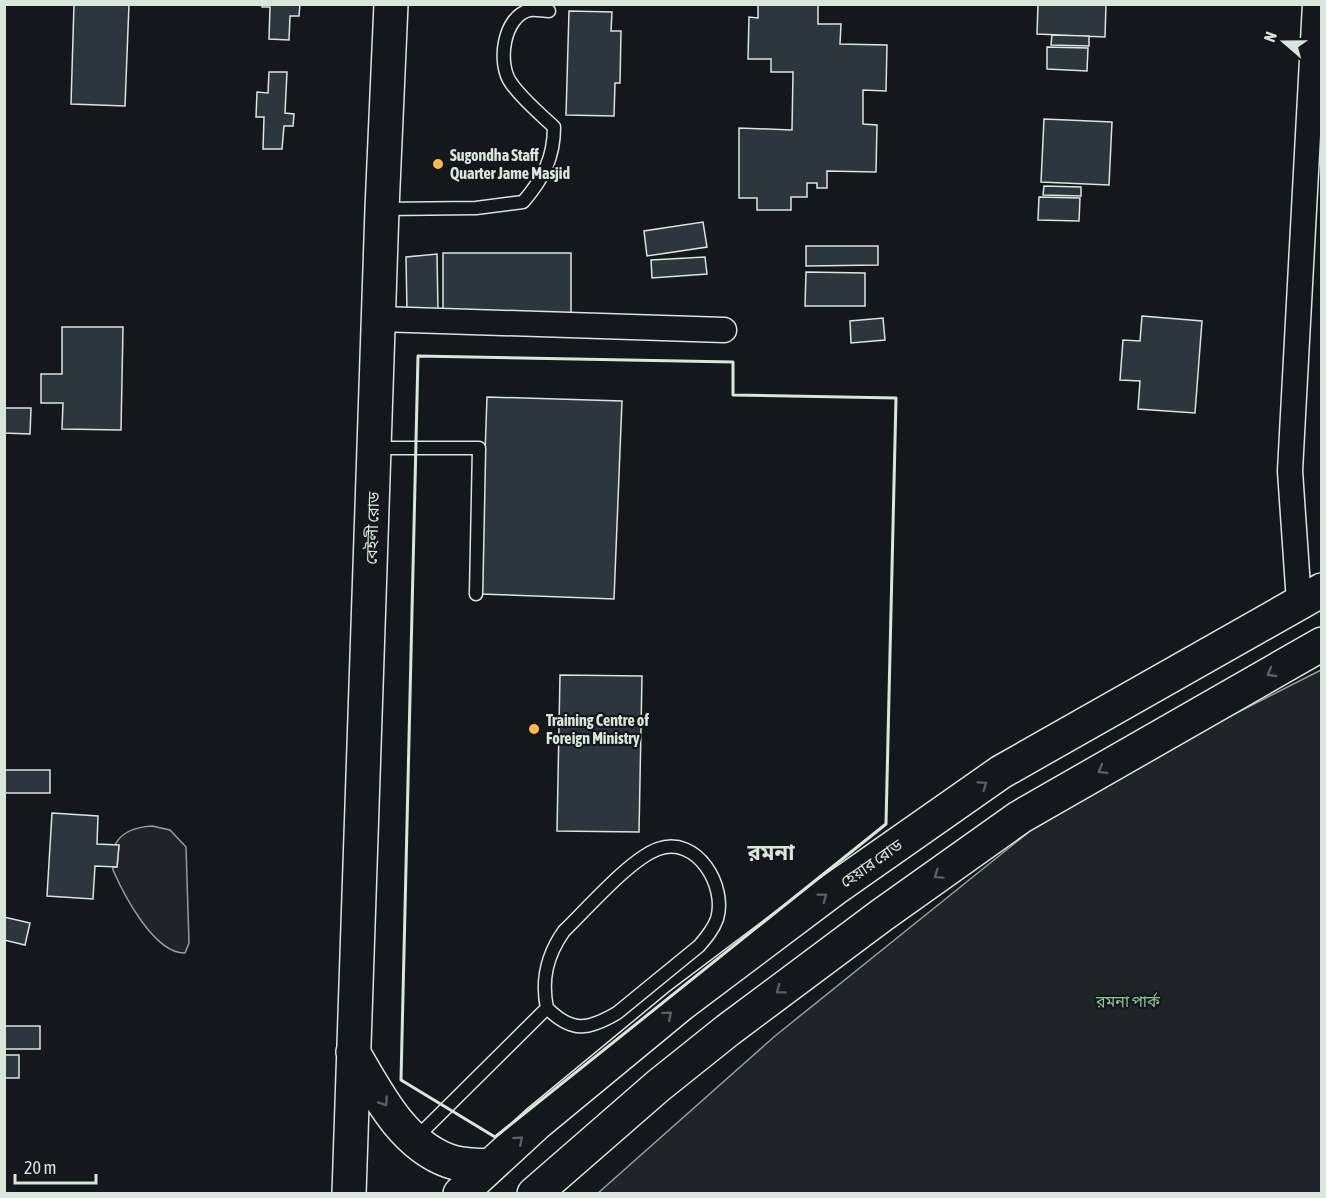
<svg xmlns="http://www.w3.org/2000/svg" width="1326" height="1198" font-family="'Asap Condensed','Noto Sans Bengali',sans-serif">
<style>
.green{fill:#202428;stroke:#939e99;stroke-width:1.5}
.building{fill:#2c363c;stroke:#d8e6dc;stroke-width:1.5}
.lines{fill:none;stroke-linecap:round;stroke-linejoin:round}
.lane-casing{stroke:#d8e6dc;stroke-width:15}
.street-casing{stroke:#d8e6dc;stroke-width:27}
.secondary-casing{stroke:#d8e6dc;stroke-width:36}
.primary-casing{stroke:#d8e6dc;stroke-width:36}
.lane{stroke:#14181c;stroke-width:12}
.street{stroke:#14181c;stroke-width:24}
.secondary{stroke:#14181c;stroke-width:33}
.primary{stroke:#14181c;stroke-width:33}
.wall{stroke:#d8e6dc;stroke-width:3}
.oneway{stroke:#59605f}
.poi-dot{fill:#ffb74d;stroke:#14181c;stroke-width:2}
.labels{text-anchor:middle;stroke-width:4.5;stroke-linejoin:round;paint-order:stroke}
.poi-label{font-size:16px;font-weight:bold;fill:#d8e6dc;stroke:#14181c;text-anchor:start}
.street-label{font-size:16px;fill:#d8e6dc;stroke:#14181c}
.park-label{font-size:16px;fill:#8ac095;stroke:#14181c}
.district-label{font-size:22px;font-weight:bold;fill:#d8e6dc;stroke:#14181c}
</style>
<rect width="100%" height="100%" fill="#14181c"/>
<path class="green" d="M 1321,670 L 1321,1193 L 597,1194 L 775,1036 L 1030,831 L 1203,730 Z
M 152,826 L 170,830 L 186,847 L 189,943 L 185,953 C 154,954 123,893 113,870 L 113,867 L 117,867 L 119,846 L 115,845 C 122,831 136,827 152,826 Z"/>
<path class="building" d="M 74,4 L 129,4 L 125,106 L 71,104 Z
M 262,4 L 300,4 L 299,16 L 290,16 L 289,40 L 269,39 L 270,7 L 262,7 Z
M 758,4 L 818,4 L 818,24 L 841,24 L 840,44 L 887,45 L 886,91 L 863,90 L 863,124 L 877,125 L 876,172 L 827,171 L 827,188 L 817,188 L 817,183 L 807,183 L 807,197 L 791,197 L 791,210 L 757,210 L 757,198 L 739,198 L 739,128 L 792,130 L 793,72 L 771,72 L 771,59 L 748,59 L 749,17 L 758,18 Z
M 1038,4 L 1106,4 L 1105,37 L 1037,34 Z
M 569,11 L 612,12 L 611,31 L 621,31 L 620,83 L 615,83 L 614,116 L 566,115 Z
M 1052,35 L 1089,36 L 1089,46 L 1051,45 Z
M 1047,47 L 1088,48 L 1087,71 L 1047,69 Z
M 269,72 L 287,72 L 285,113 L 294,114 L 293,126 L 284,126 L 282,149 L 263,149 L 264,117 L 256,117 L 257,92 L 268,93 Z
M 1044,119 L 1112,122 L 1109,185 L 1041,182 Z
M 1044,186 L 1081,187 L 1081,196 L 1043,195 Z
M 1039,197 L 1080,198 L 1079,221 L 1038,220 Z
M 703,222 L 707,247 L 647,256 L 644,231 Z
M 806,246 L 878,246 L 878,265 L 806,266 Z
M 443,253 L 571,253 L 571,315 L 443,315 Z
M 437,254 L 438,311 L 407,311 L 406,257 Z
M 705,257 L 707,274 L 652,278 L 651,260 Z
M 806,272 L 865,273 L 865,306 L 805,306 Z
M 1142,316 L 1202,321 L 1195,413 L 1138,409 L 1140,381 L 1120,380 L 1123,340 L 1140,341 Z
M 883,318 L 885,340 L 851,343 L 850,321 Z
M 62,327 L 123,327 L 121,430 L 62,429 L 63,403 L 41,403 L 41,374 L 62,374 Z
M 487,397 L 622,401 L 614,599 L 480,594 Z
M 4,408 L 31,408 L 30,434 L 4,433 Z
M 560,675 L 642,676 L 639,832 L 557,831 Z
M 4,770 L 50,770 L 50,793 L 4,793 Z
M 52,813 L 98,816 L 97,844 L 119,845 L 117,867 L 95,866 L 93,899 L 47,896 Z
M 4,917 L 30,923 L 25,945 L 4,940 Z
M 4,1026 L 40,1026 L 40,1049 L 4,1049 Z
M 4,1055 L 19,1055 L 19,1078 L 4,1078 Z"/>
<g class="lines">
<g class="lane-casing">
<path id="lane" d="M 383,209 L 476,208 L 523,202 C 543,179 554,158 554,127 C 539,113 522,99 511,83 C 497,64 503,16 530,10 C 536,9 543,11 549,11
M 376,448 L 479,448 L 476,594
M 415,1139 L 547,1008 C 541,979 547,955 564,931 C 586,910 630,859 658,849 C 697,835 727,886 717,919 C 713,930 706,938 699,946 L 617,1013 C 588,1030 572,1033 547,1008"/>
</g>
<g class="street-casing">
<path id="street" d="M 379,319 L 724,330
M 1299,602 L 1290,471 L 1315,4"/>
</g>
<g class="secondary-casing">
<path id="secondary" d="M 353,1052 C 377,1093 402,1144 449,1161 C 462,1166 477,1165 490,1166
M 349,1194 L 382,209 L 391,4"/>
</g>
<g class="primary-casing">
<path id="primary" d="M 460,1194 L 537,1123 L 680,1005 L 834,889 L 1001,772 L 1322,590
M 534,1194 L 658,1086 L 728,1030 L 882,915 L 1020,817 L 1322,644"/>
</g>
<use href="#lane" class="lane"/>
<use href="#street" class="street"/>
<use href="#secondary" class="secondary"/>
<use href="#primary" class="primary"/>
<path class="wall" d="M 418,356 L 733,362 L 733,395 L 896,398 L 886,824 L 495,1137 L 401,1080 Z"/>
</g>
<defs><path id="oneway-chevron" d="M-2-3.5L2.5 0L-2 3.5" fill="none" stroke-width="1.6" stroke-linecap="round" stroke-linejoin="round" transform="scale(1.5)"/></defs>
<g class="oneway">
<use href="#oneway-chevron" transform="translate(1271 673) rotate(150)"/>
<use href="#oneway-chevron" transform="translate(1102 770) rotate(150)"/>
<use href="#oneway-chevron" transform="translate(983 785) rotate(-35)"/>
<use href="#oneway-chevron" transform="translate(938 875) rotate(145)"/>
<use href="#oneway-chevron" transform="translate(823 897) rotate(-37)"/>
<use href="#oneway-chevron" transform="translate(780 990) rotate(143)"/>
<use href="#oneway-chevron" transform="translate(668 1015) rotate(-40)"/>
<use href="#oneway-chevron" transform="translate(384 1102) rotate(56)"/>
<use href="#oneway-chevron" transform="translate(519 1140) rotate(-42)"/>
</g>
<g class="poi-dot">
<circle cx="438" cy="164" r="6"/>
<circle cx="534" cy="729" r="6"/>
</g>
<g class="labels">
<g class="poi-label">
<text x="450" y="161">Sugondha Staff<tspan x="450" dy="18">Quarter Jame Masjid</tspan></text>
<text x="546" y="726">Training Centre of<tspan x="546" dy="18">Foreign Ministry</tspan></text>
</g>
<g class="street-label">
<text transform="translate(372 528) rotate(-88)" y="6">বেইলী রোড</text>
<text transform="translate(871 863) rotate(-35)" y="6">হেয়ার রোড</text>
</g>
<g class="park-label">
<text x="1128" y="1007">রমনা পার্ক</text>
</g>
<g class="district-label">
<text x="771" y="860">রমনা</text>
</g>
</g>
<rect width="1326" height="1198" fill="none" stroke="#d8e6dc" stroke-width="12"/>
<g transform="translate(1284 42) rotate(290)" stroke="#14181c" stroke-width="4.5" paint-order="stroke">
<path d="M0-4.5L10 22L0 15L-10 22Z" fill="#d8e6dc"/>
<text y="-9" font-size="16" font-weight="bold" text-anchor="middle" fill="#d8e6dc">N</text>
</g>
<path d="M15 1174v9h81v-9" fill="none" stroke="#d8e6dc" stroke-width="3"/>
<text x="24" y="1174" font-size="18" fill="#d8e6dc" stroke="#14181c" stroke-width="4.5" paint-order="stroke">20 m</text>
</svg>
